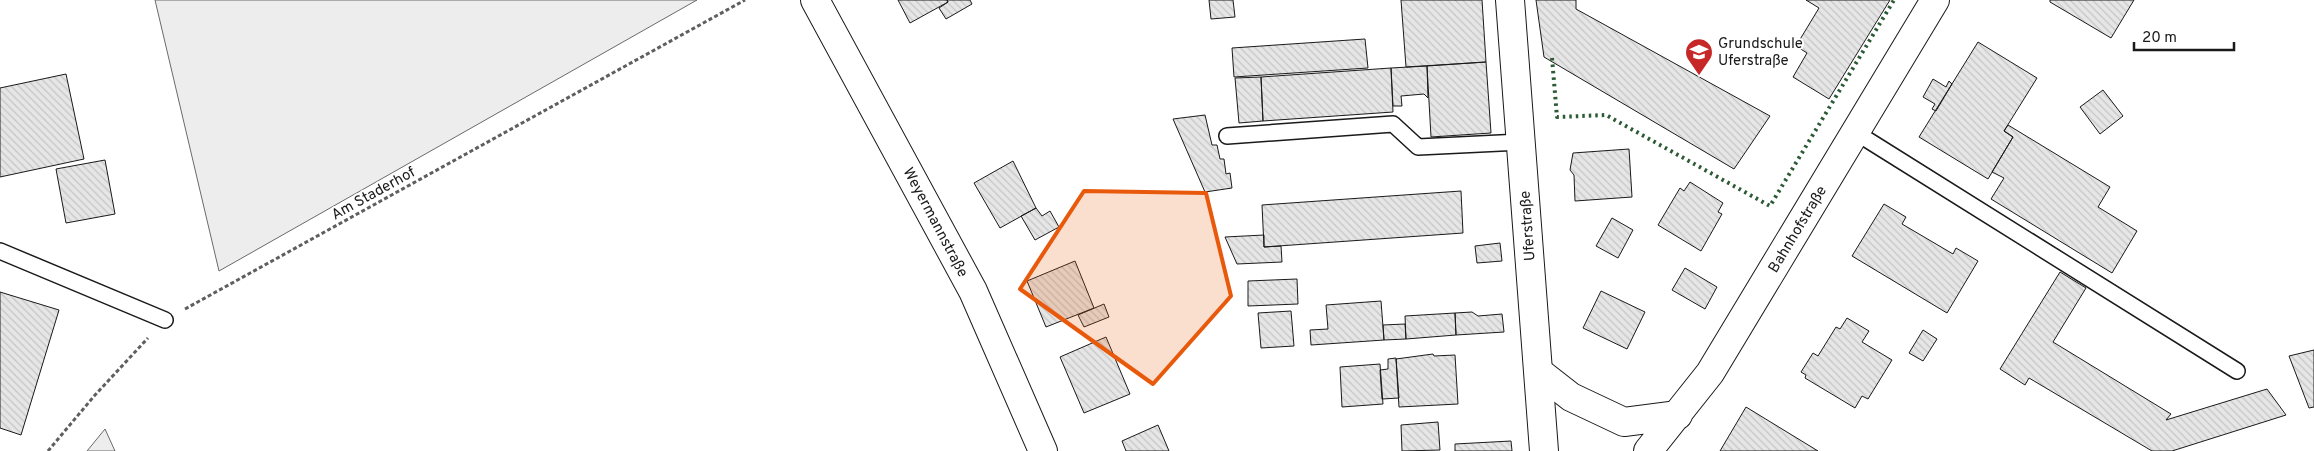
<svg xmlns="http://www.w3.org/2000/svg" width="2314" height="451" font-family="Overpass,sans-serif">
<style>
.built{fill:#ededed;stroke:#6a6a6a}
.building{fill:url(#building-back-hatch);stroke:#1a1a1a}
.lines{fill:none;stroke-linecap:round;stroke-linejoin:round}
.lane-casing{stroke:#1a1a1a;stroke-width:18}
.street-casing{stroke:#1a1a1a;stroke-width:30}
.secondary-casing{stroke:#1a1a1a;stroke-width:30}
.path{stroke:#5f5f5f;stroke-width:3;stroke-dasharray:4 2.5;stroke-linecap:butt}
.lane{stroke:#fff;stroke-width:15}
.street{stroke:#fff;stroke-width:28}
.secondary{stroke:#fff;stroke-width:28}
.hedge{stroke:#2b5a34;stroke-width:4;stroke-dasharray:2.5 4;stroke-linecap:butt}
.marked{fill:#e8590c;fill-opacity:0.2;stroke:#e8590c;stroke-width:4;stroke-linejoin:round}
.labels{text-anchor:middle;stroke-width:4;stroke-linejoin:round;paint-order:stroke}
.poi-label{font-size:15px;fill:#1a1a1a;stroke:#fff;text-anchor:start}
.street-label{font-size:15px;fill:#1a1a1a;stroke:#fff}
</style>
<defs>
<pattern id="building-back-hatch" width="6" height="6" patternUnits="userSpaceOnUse" patternTransform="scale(1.25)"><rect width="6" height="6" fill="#e6e6e6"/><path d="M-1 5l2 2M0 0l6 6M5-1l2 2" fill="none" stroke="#c5c5c5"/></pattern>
</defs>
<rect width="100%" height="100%" fill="#fff"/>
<path class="built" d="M 155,0 L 697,0 L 219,271 Z
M 105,429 L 115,451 L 87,451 Z"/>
<path class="building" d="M 898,0 L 947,0 L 948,2 L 910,23 Z
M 947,0 L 970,0 L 972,4 L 946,19 L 939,8 L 948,2 Z
M 1209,0 L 1233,0 L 1235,17 L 1211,19 Z
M 1401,0 L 1482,0 L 1486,62 L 1406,67 Z
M 1536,0 L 1576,0 L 1576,9 L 1770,116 L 1734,169 L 1544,57 Z
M 1806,0 L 1890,0 L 1829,99 L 1793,77 L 1807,53 L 1796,46 L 1819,8 Z
M 2050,0 L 2134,0 L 2111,38 L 2050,2 Z
M 1365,39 L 1368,68 L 1234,77 L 1232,48 Z
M 1978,42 L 2037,78 L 2004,131 L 2013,137 L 1988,179 L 1919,137 Z
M 1486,62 L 1491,133 L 1431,137 L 1427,66 Z
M 1427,66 L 1428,98 L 1424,94 L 1401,96 L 1402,106 L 1393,106 L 1391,68 Z
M 1391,68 L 1393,112 L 1263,121 L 1261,77 Z
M 66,74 L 84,159 L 0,177 L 0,88 Z
M 1261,77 L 1263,121 L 1239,123 L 1235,78 Z
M 1933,79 L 1946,87 L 1949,81 L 1952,84 L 1936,111 L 1932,109 L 1935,104 L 1923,97 Z
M 2103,90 L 2123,116 L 2100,134 L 2080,107 Z
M 1205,115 L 1212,145 L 1217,145 L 1220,159 L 1224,159 L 1226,174 L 1230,173 L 1232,188 L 1205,192 L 1173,119 Z
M 2008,125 L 2110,187 L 2098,207 L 2137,231 L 2112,273 L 1991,199 L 2004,178 L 1992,172 L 2013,137 L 2004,131 Z
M 1629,149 L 1632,197 L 1575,201 L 1574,175 L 1570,170 L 1573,153 Z
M 105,160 L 115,214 L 66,223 L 56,169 Z
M 1013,161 L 1036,208 L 1000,228 L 974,183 Z
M 1690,182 L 1723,203 L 1718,212 L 1722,214 L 1701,251 L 1658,225 L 1680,188 L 1684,191 Z
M 1461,191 L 1463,233 L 1264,247 L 1262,205 Z
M 1884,204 L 1906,217 L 1902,224 L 1953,254 L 1956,248 L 1978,261 L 1947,313 L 1852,256 Z
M 1036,208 L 1042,216 L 1050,211 L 1059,227 L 1035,240 L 1021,216 Z
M 1612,218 L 1633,230 L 1618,258 L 1596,246 Z
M 1264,235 L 1264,247 L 1281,246 L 1282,262 L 1237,264 L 1225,237 Z
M 1500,243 L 1502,261 L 1477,263 L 1475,246 Z
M 1075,261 L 1094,308 L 1046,327 L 1027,281 Z
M 1685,268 L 1717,287 L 1705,309 L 1672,290 Z
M 2060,272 L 2086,288 L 2053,342 L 2171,414 L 2166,420 L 2267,389 L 2286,415 L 2172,451 L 2152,451 L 2029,378 L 2025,385 L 2000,369 Z
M 1297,279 L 1298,304 L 1248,306 L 1248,281 Z
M 1601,291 L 1645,312 L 1627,349 L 1583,328 Z
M 0,292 L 59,310 L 21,435 L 0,428 Z
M 1381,301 L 1384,340 L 1311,345 L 1310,330 L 1328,329 L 1326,305 Z
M 1104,304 L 1109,317 L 1084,327 L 1078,315 Z
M 1291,311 L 1294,346 L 1261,348 L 1258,313 Z
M 1472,312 L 1478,316 L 1502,314 L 1504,332 L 1456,335 L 1455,313 Z
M 1455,313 L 1456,335 L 1406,339 L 1405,316 Z
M 1847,318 L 1869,331 L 1862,342 L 1892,360 L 1868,399 L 1862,396 L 1855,408 L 1805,378 L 1806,375 L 1801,372 L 1813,353 L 1818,356 L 1836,327 L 1840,329 Z
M 1405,324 L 1406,339 L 1384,340 L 1383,325 Z
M 1923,330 L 1937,339 L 1923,361 L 1909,353 Z
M 1106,337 L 1130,394 L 1084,413 L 1060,357 Z
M 2314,350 L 2314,407 L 2309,408 L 2289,356 Z
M 1433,354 L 1434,356 L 1455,355 L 1458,404 L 1399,407 L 1396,359 Z
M 1396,358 L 1399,398 L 1382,399 L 1380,370 L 1388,369 L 1388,359 Z
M 1380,364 L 1383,404 L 1342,407 L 1340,367 Z
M 1746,407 L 1818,451 L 1720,451 Z
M 1438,422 L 1440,450 L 1402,451 L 1401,425 Z
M 1158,425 L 1169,451 L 1126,451 L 1122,441 Z
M 1511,441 L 1512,451 L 1455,451 L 1455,444 Z"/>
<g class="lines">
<g class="lane-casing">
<path id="lane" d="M 1855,132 L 2237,371
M 1227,136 L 1393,124 L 1418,147 L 1521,142
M 0,251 L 165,320"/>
</g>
<g class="street-casing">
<path id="street" d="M 815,0 L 973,291 L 1043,451
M 1510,0 L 1544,451"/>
</g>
<g class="secondary-casing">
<path id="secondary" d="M 1539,372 L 1571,397 L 1624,422 L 1678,415
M 1648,451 L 1710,373 L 1935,0"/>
</g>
<path class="path" d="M 185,309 L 745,0
M 48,451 L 95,395 L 148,338"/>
<use href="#lane" class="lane"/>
<use href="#street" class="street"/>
<use href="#secondary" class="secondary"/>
<path class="hedge" d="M 1552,58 L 1557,117 L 1606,115 L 1770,206 L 1894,0"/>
</g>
<path class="marked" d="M 1084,191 L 1206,193 L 1231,296 L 1153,384 L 1020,289 Z"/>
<defs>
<g id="school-pin" transform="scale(1.4375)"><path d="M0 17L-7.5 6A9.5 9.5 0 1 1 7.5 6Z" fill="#c62828" stroke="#fff"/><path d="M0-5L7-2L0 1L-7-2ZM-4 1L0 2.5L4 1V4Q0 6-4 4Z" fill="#fff"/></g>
</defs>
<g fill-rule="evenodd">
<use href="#school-pin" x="1699" y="52"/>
</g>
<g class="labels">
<g class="poi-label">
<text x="1718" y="48">Grundschule<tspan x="1718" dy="17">Uferstraße</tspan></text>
</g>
<g class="street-label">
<text transform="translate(373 193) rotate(-29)" y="5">Am Staderhof</text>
<text transform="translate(936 222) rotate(62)" y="5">Weyermannstraße</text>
<text transform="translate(1527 226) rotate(-94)" y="5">Uferstraße</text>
<text transform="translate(1797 229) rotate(-59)" y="5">Bahnhofstraße</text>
</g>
</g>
<path d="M2134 42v8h100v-8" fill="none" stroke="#1a1a1a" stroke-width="2.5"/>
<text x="2142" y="42" font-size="15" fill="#1a1a1a" stroke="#ffffff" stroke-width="4" paint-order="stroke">20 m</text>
</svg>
